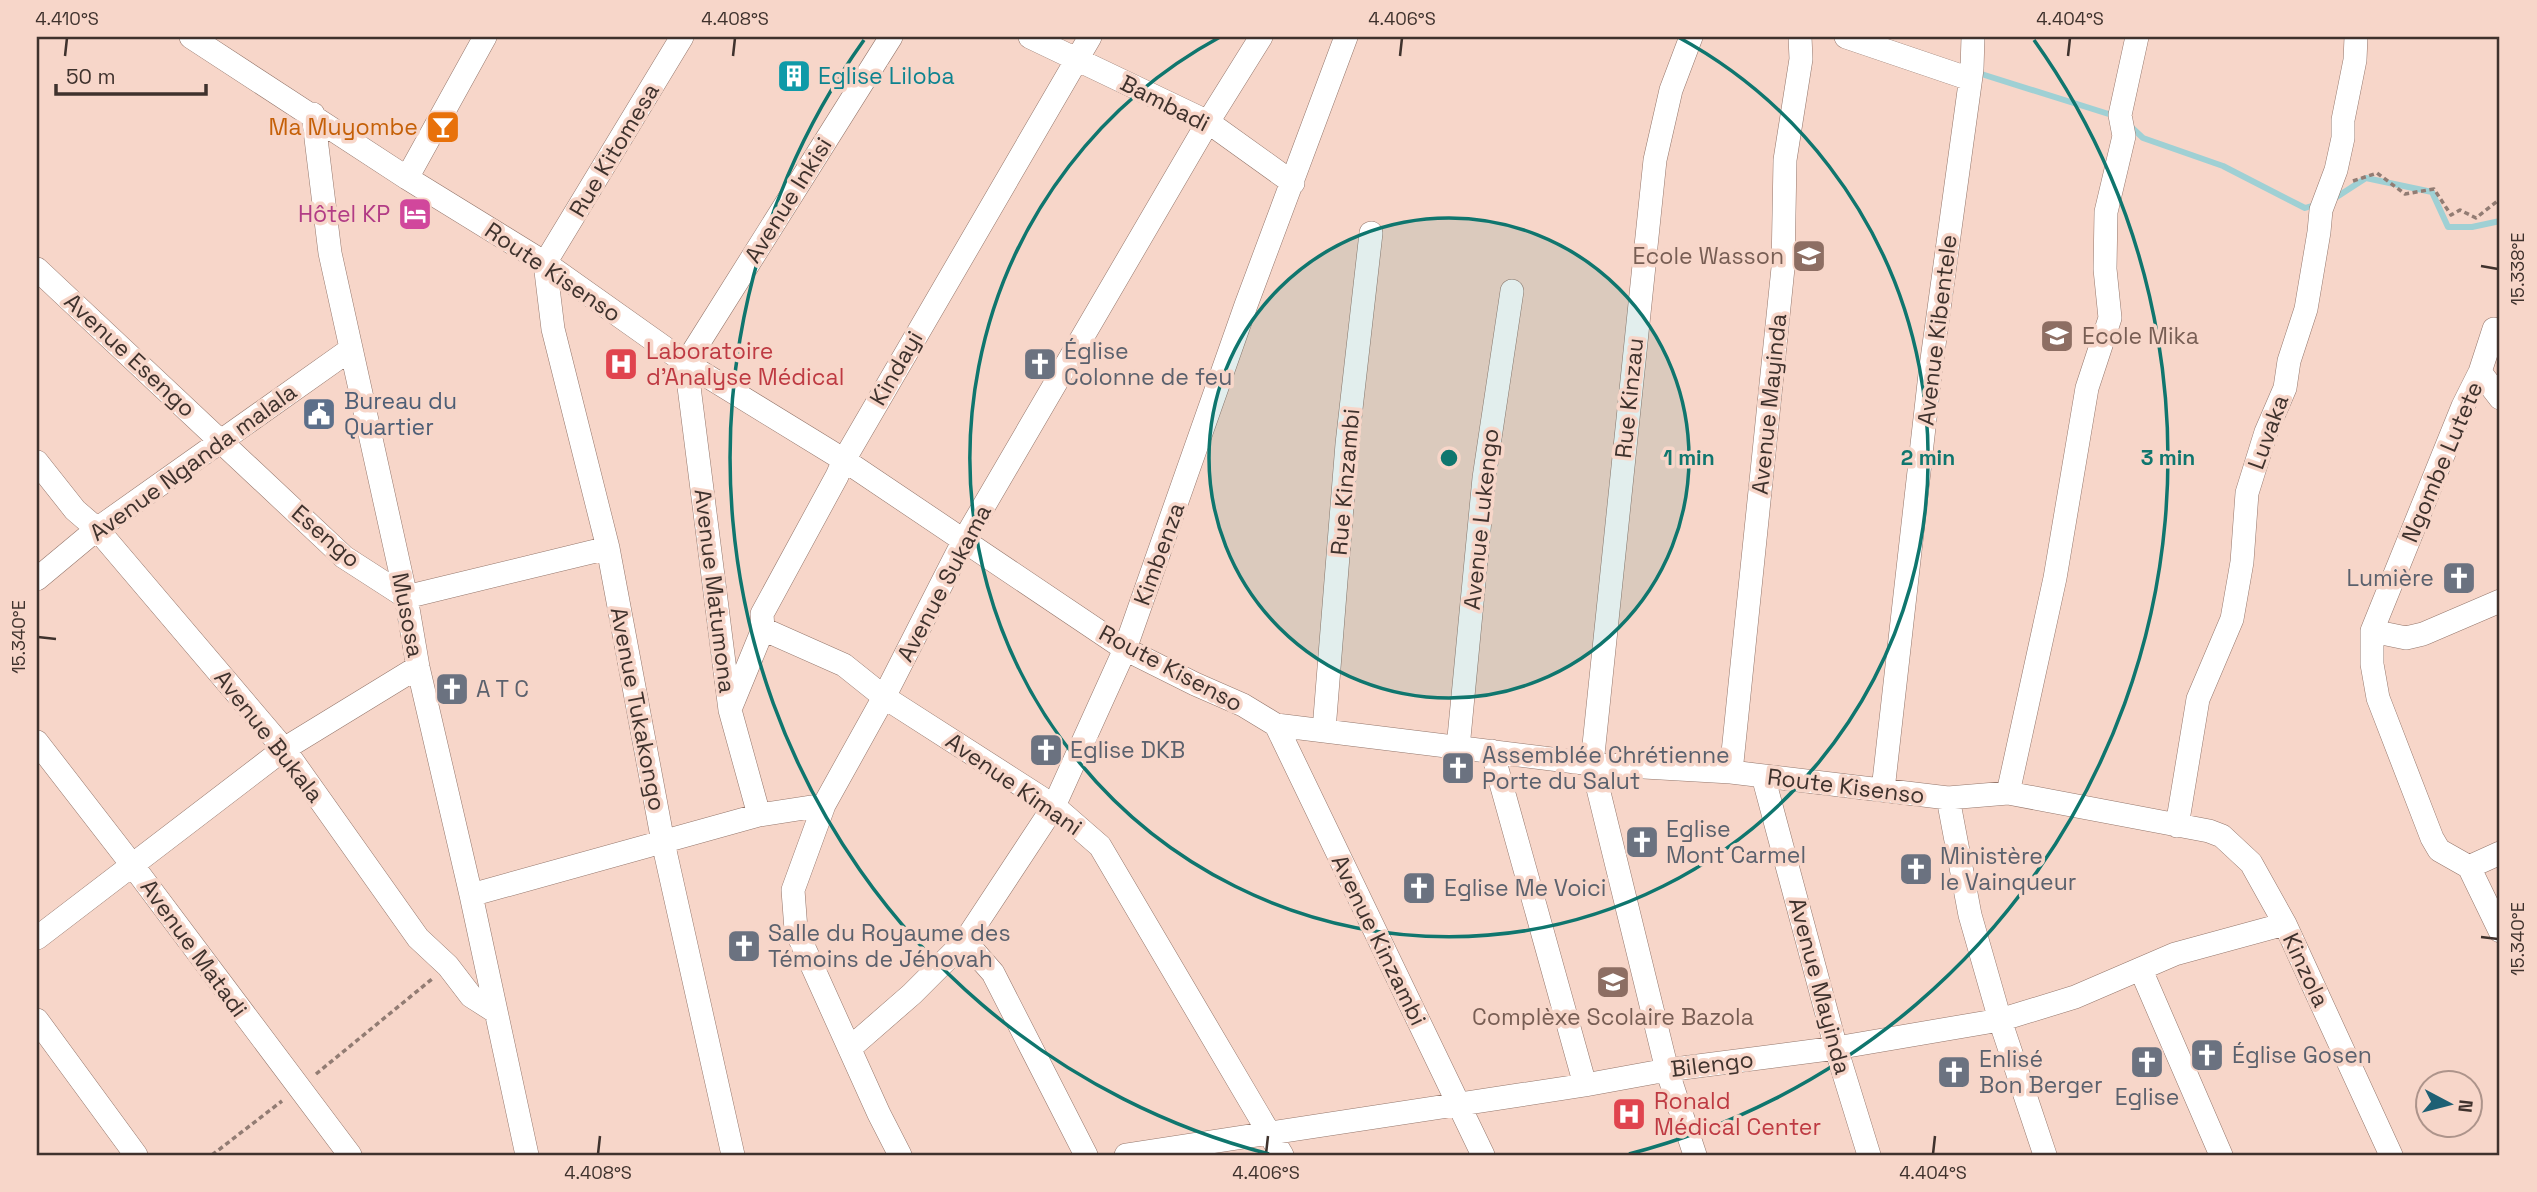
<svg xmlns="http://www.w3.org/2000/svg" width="2537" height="1192" font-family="'Space Grotesk',sans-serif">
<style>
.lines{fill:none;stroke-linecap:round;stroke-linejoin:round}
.stream{stroke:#9fd0d4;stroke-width:6}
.minor-casing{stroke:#94766b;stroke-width:24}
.path{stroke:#927c73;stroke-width:3.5;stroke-dasharray:5 3.5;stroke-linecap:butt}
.minor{stroke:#fff;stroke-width:23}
.ticks{fill:none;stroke:#3f322d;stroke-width:2.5}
.ring{fill:none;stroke:#0f766e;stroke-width:3.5}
.labels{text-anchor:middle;stroke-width:7;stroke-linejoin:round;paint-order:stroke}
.culture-label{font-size:23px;fill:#0d838f;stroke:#f7d6c9;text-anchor:start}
.street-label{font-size:23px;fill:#3f322d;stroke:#f7d6c9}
.food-label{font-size:23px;fill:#c56008;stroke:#f7d6c9;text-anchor:end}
.hotel-label{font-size:23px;fill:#b23c85;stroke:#f7d6c9;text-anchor:end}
.education-label{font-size:23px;fill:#785e54;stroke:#f7d6c9;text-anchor:end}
.health-label{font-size:23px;fill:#be3a42;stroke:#f7d6c9;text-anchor:start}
.worship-label{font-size:23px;fill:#5b616d;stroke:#f7d6c9;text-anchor:start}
.service-label{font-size:23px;fill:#4e5e75;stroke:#f7d6c9;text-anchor:start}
.centre{fill:#0f766e;stroke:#f7d6c9;stroke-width:3.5}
.ring-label{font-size:21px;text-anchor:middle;font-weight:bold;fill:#0f766e;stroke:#f7d6c9;stroke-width:7;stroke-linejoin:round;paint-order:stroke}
.neatline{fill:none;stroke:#3f322d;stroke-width:2.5}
.ticks-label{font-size:18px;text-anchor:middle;fill:#3f322d}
</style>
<rect width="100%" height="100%" fill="#f7d6c9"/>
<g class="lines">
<path class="stream" d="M 1975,72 L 2115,116
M 2129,125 L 2143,138 L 2223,166 L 2305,208 L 2315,205
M 2332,200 L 2366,178 L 2432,192 L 2448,227 L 2472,227 L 2500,221"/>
<g class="minor-casing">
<path id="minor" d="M 191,37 L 407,178 L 545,263 L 686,363 L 844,460 L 1125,649 L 1195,684 L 1243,705 L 1276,725 L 1592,764 L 1731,772 L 1948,798 L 2008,793 L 2209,831 L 2222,836 L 2251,863 L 2285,924 L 2391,1155
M 682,37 L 545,263 L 553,329 L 608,548 L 663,842 L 733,1155
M 1030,37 L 1208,122 L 1293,183
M 1691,37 L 1671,90 L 1655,160 L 1592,764 L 1667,1070 L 1695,1155
M 1846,37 L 1970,79
M 313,114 L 330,253 L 406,597 L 418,667 L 471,895 L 527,1155
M 407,178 L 485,37
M 37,269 L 344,557 L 406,597 L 608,548
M 2494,329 L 2480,372 L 2463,406 L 2372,631 L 2372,664 L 2378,698 L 2432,838 L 2439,850 L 2469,867 L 2500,931
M 2480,372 L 2500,398
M 37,462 L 75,510 L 97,529 L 284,749 L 418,938 L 448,966 L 471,996 L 496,1012
M 37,579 L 97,529 L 351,349
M 763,629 L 844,665 L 884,697 L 1054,806 L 1100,846 L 1282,1155
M 2372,631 L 2406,638 L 2423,634 L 2500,601
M 731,707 L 763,629 L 762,614 L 837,476 L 844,460 L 1090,37
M 1276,725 L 1483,1155
M 1324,730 L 1347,444 L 1371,233
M 37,742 L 133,866 L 350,1155
M 1458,748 L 1484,478 L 1512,291
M 1492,751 L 1585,1085
M 1731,772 L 1783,268 L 1785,160 L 1801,59 L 1800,37
M 1763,776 L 1836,1048 L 1869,1155
M 1883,790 L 1930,374 L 1972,69 L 1973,37
M 2008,793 L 2055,578 L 2087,388 L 2110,318 L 2105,269 L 2106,212 L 2124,136 L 2120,115 L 2137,37
M 1948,798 L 1970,915 L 2000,1020 L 2045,1155
M 759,815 L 730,710 L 686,363 L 891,37
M 2177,826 L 2198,699 L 2232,619 L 2242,562 L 2247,493 L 2266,432 L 2285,388 L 2289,361 L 2306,309 L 2319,232 L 2321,210 L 2336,170 L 2343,138 L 2343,120 L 2355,60 L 2356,37
M 2469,867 L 2500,853
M 471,895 L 759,815 L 824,805
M 37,938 L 284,749 L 418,667
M 965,941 L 993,973 L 1086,1155
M 2141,970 L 2221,1155
M 37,1020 L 136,1155
M 850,1048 L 912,994 L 965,941 L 1054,806 L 1125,649 L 1246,305 L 1346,37
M 900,1155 L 879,1114 L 796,930 L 793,890 L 824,805 L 884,697 L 964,540 L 1208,122 L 1261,37
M 1126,1155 L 1585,1085 L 1667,1070 L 1836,1048 L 2000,1020 L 2075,997 L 2175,954 L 2285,924"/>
</g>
<path class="path" d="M 2353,181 L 2377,173 L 2405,194 L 2434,189 L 2451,215 L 2460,210 L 2476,218 L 2500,199
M 316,1074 L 432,979
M 212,1155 L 282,1101"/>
<use href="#minor" class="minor"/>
</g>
<path class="ticks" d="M 65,56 L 67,38M 733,56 L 735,38M 1400,56 L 1402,38M 2068,56 L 2070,38M 2481,266 L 2498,269M 38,637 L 56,639M 2481,937 L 2498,939M 598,1154 L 600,1136M 1266,1154 L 1268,1136M 1933,1154 L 1935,1136"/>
<circle cx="1449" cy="458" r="240" fill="#0f766e" fill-opacity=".12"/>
<g class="ring">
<circle cx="1449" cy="458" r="240"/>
<path d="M1678 37A479 479 0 1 1 1220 37"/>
<path d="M1269 1154A719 719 0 0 1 864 40M2034 40A719 719 0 0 1 1629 1154"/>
</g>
<defs>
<g id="building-square" transform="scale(1.75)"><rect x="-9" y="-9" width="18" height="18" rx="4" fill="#0f9aa8" stroke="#f7d6c9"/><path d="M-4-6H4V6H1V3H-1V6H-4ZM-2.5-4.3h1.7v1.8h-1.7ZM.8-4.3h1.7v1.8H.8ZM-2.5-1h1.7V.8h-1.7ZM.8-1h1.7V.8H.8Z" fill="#fff"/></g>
<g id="bar-square" transform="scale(1.75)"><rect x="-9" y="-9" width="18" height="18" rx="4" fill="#e8710a" stroke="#f7d6c9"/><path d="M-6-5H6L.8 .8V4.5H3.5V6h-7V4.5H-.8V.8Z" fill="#fff"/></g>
<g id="hotel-square" transform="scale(1.75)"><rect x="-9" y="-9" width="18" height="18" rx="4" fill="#d1479c" stroke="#f7d6c9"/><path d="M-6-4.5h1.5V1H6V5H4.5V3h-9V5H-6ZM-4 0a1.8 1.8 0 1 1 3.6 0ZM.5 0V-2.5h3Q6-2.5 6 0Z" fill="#fff"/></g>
<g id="school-square" transform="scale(1.75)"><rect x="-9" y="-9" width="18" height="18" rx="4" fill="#8d6e63" stroke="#f7d6c9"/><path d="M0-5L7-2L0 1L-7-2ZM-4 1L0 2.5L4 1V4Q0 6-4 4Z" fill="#fff"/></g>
<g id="hospital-square" transform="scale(1.75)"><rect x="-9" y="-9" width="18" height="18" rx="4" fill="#e0444e" stroke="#f7d6c9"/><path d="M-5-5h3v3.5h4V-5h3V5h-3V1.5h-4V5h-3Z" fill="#fff"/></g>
<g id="church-square" transform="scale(1.75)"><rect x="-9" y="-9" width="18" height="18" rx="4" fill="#6b7280" stroke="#f7d6c9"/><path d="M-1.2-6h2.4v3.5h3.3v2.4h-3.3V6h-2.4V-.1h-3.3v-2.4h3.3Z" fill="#fff"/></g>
<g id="civic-square" transform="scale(1.75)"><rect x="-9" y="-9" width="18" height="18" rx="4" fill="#5c6f8a" stroke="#f7d6c9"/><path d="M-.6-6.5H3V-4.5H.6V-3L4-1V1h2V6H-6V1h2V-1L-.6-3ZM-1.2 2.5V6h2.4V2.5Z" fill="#fff"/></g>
</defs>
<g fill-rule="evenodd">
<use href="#building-square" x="794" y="76"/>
<use href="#bar-square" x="443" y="127"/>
<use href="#hotel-square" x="415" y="214"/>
<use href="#school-square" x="1809" y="256"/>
<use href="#school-square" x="2057" y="336"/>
<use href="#hospital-square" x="621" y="364"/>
<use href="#church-square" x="1040" y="364"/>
<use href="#civic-square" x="319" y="414"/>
<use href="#church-square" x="2459" y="578"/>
<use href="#church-square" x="452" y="689"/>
<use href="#church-square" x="1046" y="750"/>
<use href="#church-square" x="1458" y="768"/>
<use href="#church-square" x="1642" y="842"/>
<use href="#church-square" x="1916" y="869"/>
<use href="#church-square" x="1419" y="888"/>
<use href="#church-square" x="744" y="946"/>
<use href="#school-square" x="1613" y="982"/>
<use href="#church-square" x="2207" y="1055"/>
<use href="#church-square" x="2147" y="1062"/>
<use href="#church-square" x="1954" y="1072"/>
<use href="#hospital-square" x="1629" y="1114"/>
</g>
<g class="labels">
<g class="culture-label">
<text x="818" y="84">Eglise Liloba</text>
</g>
<g class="street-label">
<text transform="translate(1165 103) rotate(27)" y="8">Bambadi</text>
<text transform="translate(614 150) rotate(-59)" y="8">Rue Kitomesa</text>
<text transform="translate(788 200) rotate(-58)" y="8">Avenue Inkisi</text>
<text transform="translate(553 272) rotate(34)" y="8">Route Kisenso</text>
<text transform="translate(1937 330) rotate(-83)" y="8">Avenue Kibentele</text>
<text transform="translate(130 355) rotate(43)" y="8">Avenue Esengo</text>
<text transform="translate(896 368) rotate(-60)" y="8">Kindayi</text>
<text transform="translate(1629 398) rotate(-84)" y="8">Rue Kinzau</text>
<text transform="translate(1769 404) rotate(-84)" y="8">Avenue Mayinda</text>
<text transform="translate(2268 432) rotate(-70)" y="8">Luvaka</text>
<text transform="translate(193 462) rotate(-36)" y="8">Avenue Nganda malala</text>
<text transform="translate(2442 462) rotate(-67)" y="8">Ngombe Lutete</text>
<text transform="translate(1345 482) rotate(-85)" y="8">Rue Kinzambi</text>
<text transform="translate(1481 519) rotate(-84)" y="8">Avenue Lukengo</text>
<text transform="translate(326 536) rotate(41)" y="8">Esengo</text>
<text transform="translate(1159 554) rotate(-70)" y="8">Kimbenza</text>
<text transform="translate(944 583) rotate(-62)" y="8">Avenue Sukama</text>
<text transform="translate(715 591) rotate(83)" y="8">Avenue Matumona</text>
<text transform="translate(408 615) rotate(79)" y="8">Musosa</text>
<text transform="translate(1171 668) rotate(28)" y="8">Route Kisenso</text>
<text transform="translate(638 709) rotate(79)" y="8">Avenue Tukakongo</text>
<text transform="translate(269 736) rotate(52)" y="8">Avenue Bukala</text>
<text transform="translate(1014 784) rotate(35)" y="8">Avenue Kimani</text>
<text transform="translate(1846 786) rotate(7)" y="8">Route Kisenso</text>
<text transform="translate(1379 940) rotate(64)" y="8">Avenue Kinzambi</text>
<text transform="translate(194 948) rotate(54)" y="8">Avenue Matadi</text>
<text transform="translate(2306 970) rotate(65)" y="8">Kinzola</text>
<text transform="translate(1820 986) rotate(75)" y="8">Avenue Mayinda</text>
<text transform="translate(1712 1064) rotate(-7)" y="8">Bilengo</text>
</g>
<g class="food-label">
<text x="418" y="135">Ma Muyombe</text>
</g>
<g class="hotel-label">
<text x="390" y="222">Hôtel KP</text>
</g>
<g class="education-label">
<text x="1784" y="264">Ecole Wasson</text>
<text x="2082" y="344" text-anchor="start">Ecole Mika</text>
<text x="1613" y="1025" text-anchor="middle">Complèxe Scolaire Bazola</text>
</g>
<g class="health-label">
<text x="646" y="359">Laboratoire<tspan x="646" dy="26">d'Analyse Médical</tspan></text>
<text x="1654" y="1109">Ronald<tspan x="1654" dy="26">Médical Center</tspan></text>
</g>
<g class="worship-label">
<text x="1064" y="359">Église<tspan x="1064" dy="26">Colonne de feu</tspan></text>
<text x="2434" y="586" text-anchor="end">Lumière</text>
<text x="476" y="697">A T C</text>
<text x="1070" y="758">Eglise DKB</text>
<text x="1482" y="763">Assemblée Chrétienne<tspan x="1482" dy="26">Porte du Salut</tspan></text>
<text x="1666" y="837">Eglise<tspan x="1666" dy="26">Mont Carmel</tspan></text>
<text x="1940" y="864">Ministère<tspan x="1940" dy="26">le Vainqueur</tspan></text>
<text x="1444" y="896">Eglise Me Voici</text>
<text x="768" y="941">Salle du Royaume des<tspan x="768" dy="26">Témoins de Jéhovah</tspan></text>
<text x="2232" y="1063">Église Gosen</text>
<text x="1979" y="1067">Enlisé<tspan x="1979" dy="26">Bon Berger</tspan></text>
<text x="2147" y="1105" text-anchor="middle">Eglise</text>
</g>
<g class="service-label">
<text x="344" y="409">Bureau du<tspan x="344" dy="26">Quartier</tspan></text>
</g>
</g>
<circle cx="1449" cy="458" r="10" class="centre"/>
<g class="ring-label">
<text x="1689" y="465">1 min</text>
<text x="1928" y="465">2 min</text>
<text x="2168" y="465">3 min</text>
</g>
<rect width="2537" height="1192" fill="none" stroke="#f7d6c9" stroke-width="77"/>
<g transform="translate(2449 1104) rotate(97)"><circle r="33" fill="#f7d6c9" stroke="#ad948b" stroke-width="2"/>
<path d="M0-5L12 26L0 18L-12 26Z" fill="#1e6074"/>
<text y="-10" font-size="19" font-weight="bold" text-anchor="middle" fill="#3f322d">N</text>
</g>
<path d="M56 84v10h150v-10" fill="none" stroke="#3f322d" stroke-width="3.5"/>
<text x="66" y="84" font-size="21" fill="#3f322d" stroke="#f7d6c9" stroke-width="5" paint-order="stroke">50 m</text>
<rect x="38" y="38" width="2460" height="1116" class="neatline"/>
<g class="ticks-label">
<text x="67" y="25">4.410°S</text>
<text x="735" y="25">4.408°S</text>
<text x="1402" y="25">4.406°S</text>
<text x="2070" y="25">4.404°S</text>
<text transform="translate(2518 269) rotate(-90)" y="6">15.338°E</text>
<text transform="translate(19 637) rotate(-90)" y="6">15.340°E</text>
<text transform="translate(2518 939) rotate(-90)" y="6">15.340°E</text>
<text x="598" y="1179">4.408°S</text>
<text x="1266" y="1179">4.406°S</text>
<text x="1933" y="1179">4.404°S</text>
</g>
</svg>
